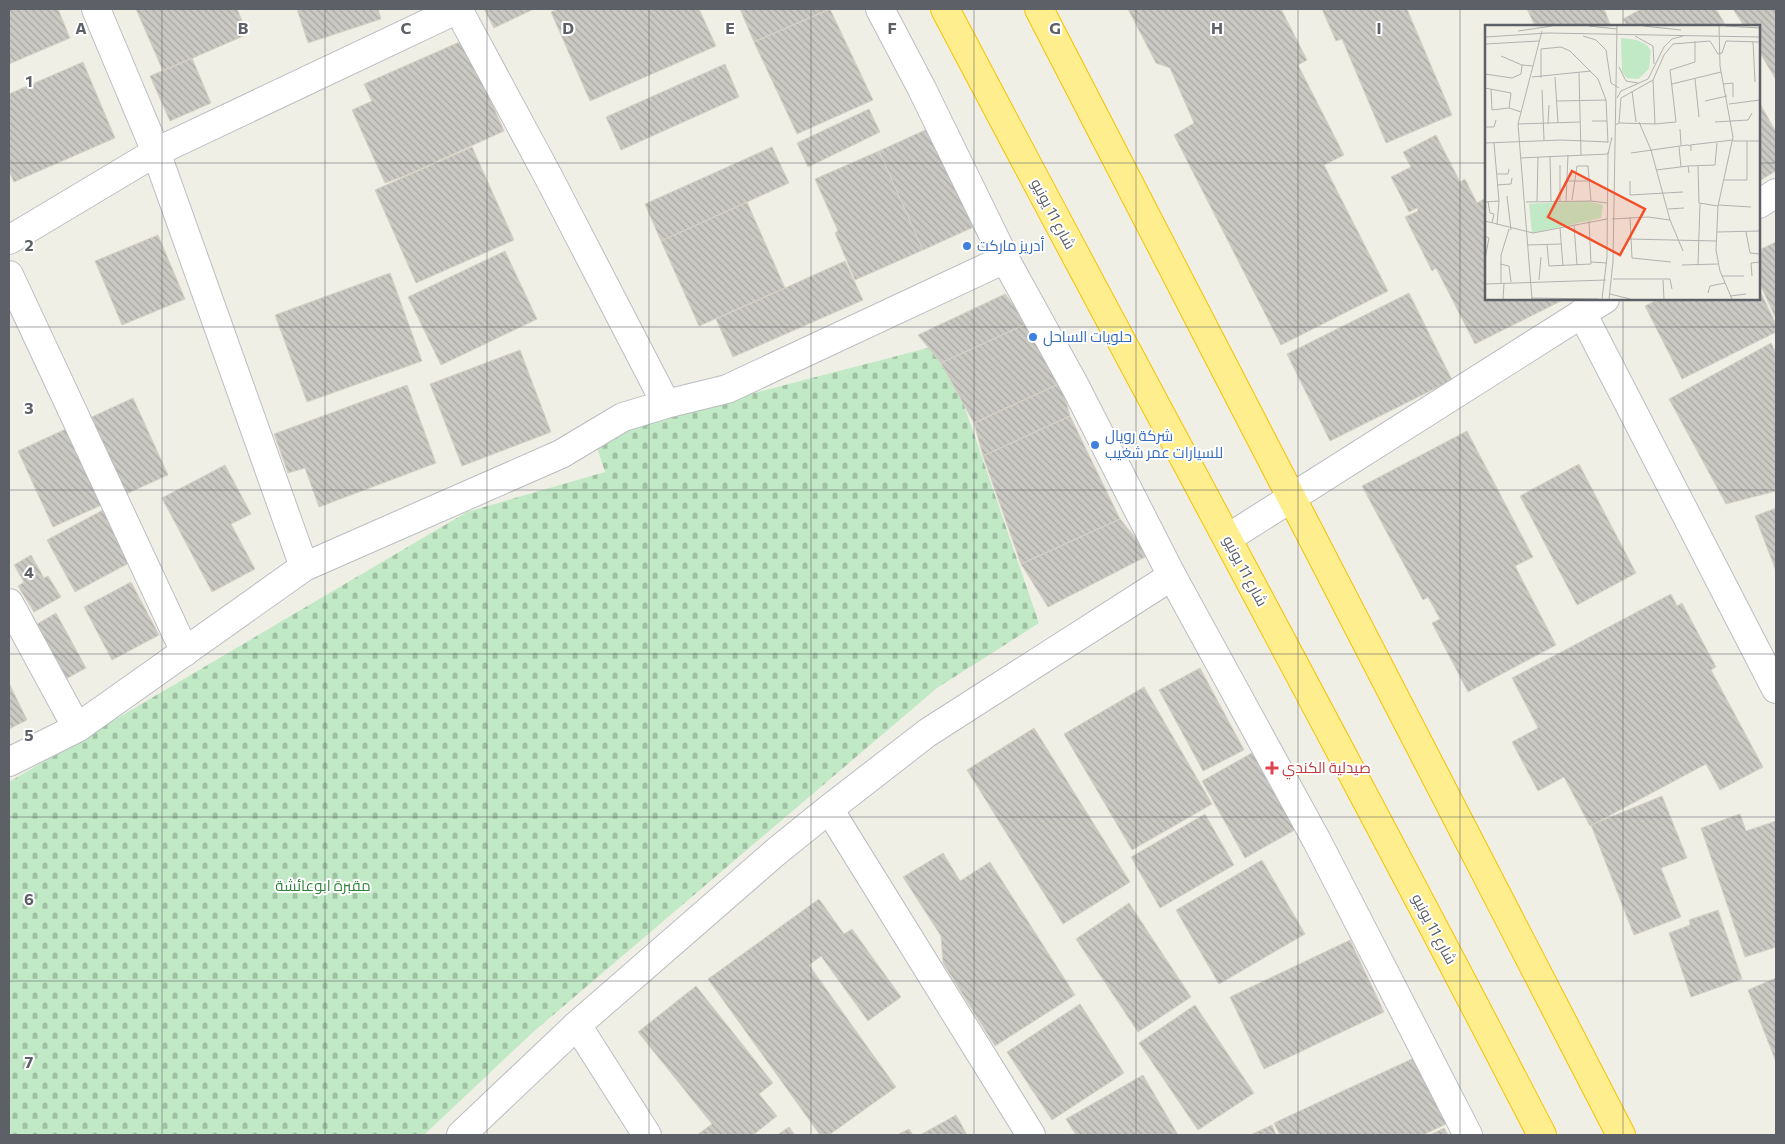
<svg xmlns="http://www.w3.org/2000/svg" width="1785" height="1144" font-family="Commissioner,Cairo,sans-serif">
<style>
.cemetery{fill:url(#cemetery-stones)}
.building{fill:url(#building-back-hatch);stroke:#d6d2c4}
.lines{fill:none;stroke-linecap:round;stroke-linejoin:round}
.minor-casing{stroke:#babdc2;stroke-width:30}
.highway-casing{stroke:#f6c200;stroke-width:30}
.minor{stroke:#fff;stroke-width:28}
.highway{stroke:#ffee8e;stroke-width:28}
.grid{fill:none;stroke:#5d6167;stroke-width:1;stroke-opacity:0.55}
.shop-dot{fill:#3f7fe0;stroke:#fff;stroke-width:2}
.health-dot{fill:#e0444e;stroke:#fff;stroke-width:2}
.labels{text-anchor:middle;stroke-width:4;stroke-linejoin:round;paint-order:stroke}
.street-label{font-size:15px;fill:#5d6167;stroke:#fff}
.shop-label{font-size:15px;fill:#366cbe;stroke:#fff;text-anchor:start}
.health-label{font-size:15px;fill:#be3a42;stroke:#fff;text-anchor:start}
.park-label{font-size:15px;fill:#30833c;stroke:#fff}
.inset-road{fill:none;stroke:#b1b2af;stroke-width:1}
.view{fill:#f24e2a;fill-opacity:0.15;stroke:#f24e2a;stroke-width:2.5}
.inset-edge{fill:none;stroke:#5d6167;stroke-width:2.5}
.grid-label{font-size:16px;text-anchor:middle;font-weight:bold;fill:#5d6167;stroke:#fff;stroke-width:4;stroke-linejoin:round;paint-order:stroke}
</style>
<defs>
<pattern id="cemetery-stones" width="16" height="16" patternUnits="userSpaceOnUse" patternTransform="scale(1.25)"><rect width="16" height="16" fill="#c1e9c5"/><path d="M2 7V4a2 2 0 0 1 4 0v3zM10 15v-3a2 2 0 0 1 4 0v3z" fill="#a0c0a4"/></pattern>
<pattern id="building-back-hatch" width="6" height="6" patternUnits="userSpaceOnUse" patternTransform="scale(1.25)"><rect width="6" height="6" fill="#cbc9c3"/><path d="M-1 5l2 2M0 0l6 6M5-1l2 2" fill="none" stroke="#a8a7a2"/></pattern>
</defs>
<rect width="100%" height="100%" fill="#f0efe6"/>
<path class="cemetery" d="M 943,344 L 1039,623 L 937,688 L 532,1033 L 424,1135 L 9,1135 L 9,782 L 467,512 L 605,472 L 593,435 Z"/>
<path class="building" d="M 9,9 L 58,9 L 70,38 L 9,64 Z
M 136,9 L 237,9 L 248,34 L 163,71 Z
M 297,9 L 378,9 L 381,19 L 308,43 Z
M 484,9 L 534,9 L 494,28 Z
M 558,9 L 699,9 L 716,46 L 590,101 L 551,12 Z
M 740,9 L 830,9 L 754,42 Z
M 830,9 L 873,100 L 797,134 L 754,42 Z
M 1128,9 L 1281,9 L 1307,60 L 1298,65 L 1344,155 L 1324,165 L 1388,291 L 1281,345 L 1174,135 L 1194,123 L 1170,68 L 1156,63 Z
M 1322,9 L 1407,9 L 1452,115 L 1386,143 L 1342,39 L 1336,41 Z
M 1527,9 L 1604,9 L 1611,26 L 1535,26 Z
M 1641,9 L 1716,9 L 1726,26 L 1627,26 L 1623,19 Z
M 1733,9 L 1776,9 L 1776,80 L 1759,51 L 1759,26 L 1744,26 Z
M 464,40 L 504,131 L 407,175 L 385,183 L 352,110 L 372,101 L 364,84 Z
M 192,58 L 211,103 L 170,121 L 150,76 Z
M 83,62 L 115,138 L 14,182 L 9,171 L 9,94 Z
M 725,64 L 739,97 L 621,150 L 606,117 Z
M 1759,102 L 1776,132 L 1776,171 L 1759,181 Z
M 869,109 L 880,132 L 808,167 L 797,143 Z
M 934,126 L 978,225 L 923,250 L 879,151 Z
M 1436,135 L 1460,182 L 1465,179 L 1477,203 L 1486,198 L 1486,299 L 1565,299 L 1475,344 L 1436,268 L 1432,271 L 1405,217 L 1418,211 L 1417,208 L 1409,212 L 1391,177 L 1411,167 L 1403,152 Z
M 472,147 L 514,240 L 416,283 L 375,190 Z
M 772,147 L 789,183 L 661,241 L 645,204 Z
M 879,151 L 923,250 L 855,280 L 835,233 L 838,231 L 815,179 Z
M 747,202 L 785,288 L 699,326 L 661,241 Z
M 158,235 L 185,299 L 122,325 L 95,261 Z
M 1776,242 L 1776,319 L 1759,282 L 1759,250 Z
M 505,251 L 537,319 L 441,365 L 408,297 Z
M 845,261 L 863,300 L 733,357 L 716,319 Z
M 390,273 L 422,361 L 307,402 L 275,315 Z
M 1759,289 L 1776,324 L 1776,332 L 1682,379 L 1645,306 L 1659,299 L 1759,299 Z
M 1409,293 L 1452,380 L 1330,441 L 1287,354 Z
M 1005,294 L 1028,323 L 941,363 L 918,335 Z
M 1028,323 L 1061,383 L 974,423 L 941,363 Z
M 1771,343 L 1776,353 L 1776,491 L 1726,504 L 1669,399 Z
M 520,350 L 551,432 L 462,466 L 430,384 Z
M 1061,383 L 1070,416 L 983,456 L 974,423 Z
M 407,385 L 436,463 L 319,507 L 305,468 L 288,473 L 274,434 Z
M 133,398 L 168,475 L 53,527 L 18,451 Z
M 1070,416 L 1120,519 L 1021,564 L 983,456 Z
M 1467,431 L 1533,557 L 1515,566 L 1556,645 L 1468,692 L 1432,623 L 1440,619 L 1428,597 L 1423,600 L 1362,486 Z
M 1579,464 L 1636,573 L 1577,605 L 1520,496 Z
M 225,465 L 251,514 L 231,524 L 255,569 L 212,592 L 162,498 Z
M 114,504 L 142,556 L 75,592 L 47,540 Z
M 1776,508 L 1776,571 L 1755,516 Z
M 1120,519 L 1149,555 L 1048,607 L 1021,564 Z
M 31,555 L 44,578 L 48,576 L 61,597 L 34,612 L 18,586 L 24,582 L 14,565 Z
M 131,582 L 159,635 L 112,660 L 84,607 Z
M 1671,594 L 1677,606 L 1682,603 L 1716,667 L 1711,670 L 1763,767 L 1720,790 L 1706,764 L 1590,826 L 1564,777 L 1538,791 L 1512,742 L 1538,728 L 1512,678 Z
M 56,613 L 86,668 L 62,681 L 32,627 Z
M 1200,668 L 1244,750 L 1203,771 L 1159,690 Z
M 9,683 L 27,720 L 9,729 Z
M 1144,687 L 1212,804 L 1132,850 L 1064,734 Z
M 1034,728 L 1130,882 L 1063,924 L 967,770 Z
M 1259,749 L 1302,826 L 1245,858 L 1202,781 Z
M 1662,796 L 1687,858 L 1661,868 L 1681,917 L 1634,935 L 1591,825 Z
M 1205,814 L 1234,865 L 1160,908 L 1131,857 Z
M 1740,814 L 1746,831 L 1776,821 L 1776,947 L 1745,957 L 1701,828 Z
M 943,853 L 960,881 L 990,862 L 1075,995 L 995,1046 L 943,963 L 941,936 L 903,877 Z
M 1262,860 L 1305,934 L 1219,984 L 1176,910 Z
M 819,899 L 844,934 L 852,929 L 901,997 L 868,1021 L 821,956 L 809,965 L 896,1087 L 829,1135 L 820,1135 L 708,979 Z
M 1129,903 L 1191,997 L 1138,1032 L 1076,939 Z
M 1718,910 L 1742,979 L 1691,997 L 1669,933 L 1690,925 L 1689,920 Z
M 1350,940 L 1384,1012 L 1264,1069 L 1230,997 Z
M 1776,978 L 1776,1062 L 1748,990 Z
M 696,986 L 773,1083 L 759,1094 L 777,1116 L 753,1135 L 697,1135 L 712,1124 L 638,1032 Z
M 1080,1004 L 1124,1073 L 1052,1120 L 1007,1052 Z
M 1195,1005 L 1254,1093 L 1198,1130 L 1139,1043 Z
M 1416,1057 L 1448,1123 L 1423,1135 L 1280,1135 L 1274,1123 Z
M 1143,1075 L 1178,1135 L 1076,1135 L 1066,1119 Z
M 956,1115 L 967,1135 L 920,1135 Z
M 1272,1125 L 1276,1135 L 1250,1135 Z
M 789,1127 L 795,1135 L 777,1135 Z
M 1444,1128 L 1448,1135 L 1430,1135 Z
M 909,1129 L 913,1135 L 897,1135 Z"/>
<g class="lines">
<g class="minor-casing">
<path id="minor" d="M 96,9 L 156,152 L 304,567
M 458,9 L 548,176 L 666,404 L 727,389 L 1005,259
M 880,9 L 922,89 L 1005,259 L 1075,386 L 1172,576 L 1317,841 L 1468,1135
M 1759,204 L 1776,193
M 9,240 L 156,152 L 458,9
M 9,275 L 185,652
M 1582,313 L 1776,689
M 1228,538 L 1605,299
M 9,603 L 77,728
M 9,762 L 77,728 L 304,567 L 561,454 L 623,417 L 666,404
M 829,809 L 1031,1135
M 577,1025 L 647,1135
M 461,1135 L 577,1025 L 777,851 L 829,809 L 927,733 L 1172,576"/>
</g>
<g class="highway-casing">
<path id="highway" d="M 945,9 C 1143,385 1347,757 1542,1135
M 1039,9 L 1621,1135"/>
</g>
<use href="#minor" class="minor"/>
<use href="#highway" class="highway"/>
</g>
<path class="grid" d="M 162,9 L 162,1135M 325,9 L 325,1135M 487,9 L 487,1135M 649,9 L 649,1135M 811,9 L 811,1135M 974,9 L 974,1135M 1136,9 L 1136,1135M 1298,9 L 1298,1135M 1460,9 L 1460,1135M 1623,9 L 1623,26M 9,163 L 1486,163M 1759,163 L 1776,163M 1623,299 L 1623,1135M 9,327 L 1776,327M 9,490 L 1776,490M 9,654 L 1776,654M 9,817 L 1776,817M 9,981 L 1776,981"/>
<g class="shop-dot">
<circle cx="967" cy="246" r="5"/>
<circle cx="1033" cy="337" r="5"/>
<circle cx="1095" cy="445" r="5"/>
</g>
<path class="health-dot" d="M1269.5 760.5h5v5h5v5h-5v5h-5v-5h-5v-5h5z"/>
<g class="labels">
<g class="street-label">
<text transform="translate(1053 214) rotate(62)" y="5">شارع 11 يونيو</text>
<text transform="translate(1245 571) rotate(62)" y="5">شارع 11 يونيو</text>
<text transform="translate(1434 929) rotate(62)" y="5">شارع 11 يونيو</text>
</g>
<g class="shop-label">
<text x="977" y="251">أدريز ماركت</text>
<text x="1043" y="342">حلويات الساحل</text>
<text x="1105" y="441">شركة رويال<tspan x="1105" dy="17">للسيارات عمر شغيب</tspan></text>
</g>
<g class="health-label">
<text x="1282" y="773">صيدلية الكندي</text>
</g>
<g class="park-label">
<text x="323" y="891">مقبرة ابوعائشة</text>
</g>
</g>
<g transform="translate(1485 25)">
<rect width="275" height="275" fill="#f0efe6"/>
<path d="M 136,13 L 152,15 L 162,20 L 166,26 L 164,44 L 153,54 L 142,53 L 137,47 Z" fill="#c1e9c5"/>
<path d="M 102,176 L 118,180 L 116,193 L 47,208 L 44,179 Z" fill="#c1e9c5"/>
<path class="inset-road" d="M 104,1 L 132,4M 159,1 L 196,5M 234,1 L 235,41 L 248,112 L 233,181 L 231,225 L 235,246 L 247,274M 241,1 L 275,3M 33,6 L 67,1M 98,11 L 111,15 L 121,25 L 126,58 L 134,63M 150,11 L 168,21 L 169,39M 0,12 L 63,8 L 275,12M 268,17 L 270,57M 0,19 L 54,16M 16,31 L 37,40M 134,42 L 141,56 L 153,58M 94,48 L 96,130M 0,49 L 27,53 L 36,49 L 37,40 L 48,41M 47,52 L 106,46M 70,52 L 73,98M 56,53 L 56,24 L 76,22 L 85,26 L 113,54 L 121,75 L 122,96M 210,54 L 214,92M 187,59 L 236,47M 239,59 L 248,58 L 248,72M 0,63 L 26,68 L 24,83M 6,64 L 7,85 L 24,83 L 36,87M 57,65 L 59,115M 147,66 L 151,97M 132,73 L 136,66 L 163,54 L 179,22 L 187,14 L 198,11M 72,76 L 121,75M 220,76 L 242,71M 244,79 L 275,75M 107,96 L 122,96 L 123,118M 154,97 L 166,125 L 185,195M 230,97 L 263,95 L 267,88M 134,98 L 170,99 L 168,55M 33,99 L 95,97M 63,99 L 64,80M 170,99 L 191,97 L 185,45 L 210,37 L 210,16M 130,100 L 134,98 L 136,73 L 168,55 L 179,30 L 188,19 L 225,16 L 233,29 L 237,28 L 241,16 L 275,17M 0,102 L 9,102 L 11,95M 195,104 L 196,120M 248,116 L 275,116M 0,118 L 77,115 L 123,117M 9,118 L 14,176M 205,120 L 248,115M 194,122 L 196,142M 146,128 L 202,120 L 206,121 L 206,126M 123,129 L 127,112M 65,131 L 66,177M 35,133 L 123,129M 75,140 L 75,177M 203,141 L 230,140 L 232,118M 213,141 L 214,178 L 233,181M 171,145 L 203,141 L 204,148M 12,149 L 23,149 L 24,144M 239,155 L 262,155 L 262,116M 82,156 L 106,156M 145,156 L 145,170 L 198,167M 12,160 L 26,159 L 27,153M 22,171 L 26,205M 87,175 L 92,141 L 103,141 L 106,176 L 122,178M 52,176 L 53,132M 81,176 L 83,130M 0,177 L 14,176 L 12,200M 3,177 L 5,188 L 9,189 L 7,198M 41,177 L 106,176M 234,180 L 266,182M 183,184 L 199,183M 145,192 L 147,233 L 186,237M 127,194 L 163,192 L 185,195 L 198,226M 0,196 L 48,208 L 122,194M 89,200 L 92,240M 75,203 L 78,241M 232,207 L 275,206M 261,207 L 265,228 L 275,229M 0,211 L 4,213 L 0,234M 144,214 L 231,216M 43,220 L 76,219M 62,220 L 64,241 L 106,239 L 104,196M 106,237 L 122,238M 15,239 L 24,241 L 26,257M 197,240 L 233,239M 213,240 L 215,179M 237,251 L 259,251M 267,251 L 266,238 L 275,237M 128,254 L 185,254 L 187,264M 54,255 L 56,232M 178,255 L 179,274M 16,258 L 16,230 L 24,204M 0,259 L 121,255M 223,268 L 225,261 L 240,258M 125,269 L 145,274M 245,271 L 261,269M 46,273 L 114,274M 18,274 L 19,258M 47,274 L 33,99 L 57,6M 117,274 L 122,232 L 123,127M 124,274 L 128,237 L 132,1"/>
<path class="view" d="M 87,146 L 160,184 L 135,230 L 63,192 Z"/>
<rect width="275" height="275" class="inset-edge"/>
</g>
<g class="grid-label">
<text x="81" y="34">A</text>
<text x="243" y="34">B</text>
<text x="406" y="34">C</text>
<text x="568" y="34">D</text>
<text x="730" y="34">E</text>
<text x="892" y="34">F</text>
<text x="1055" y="34">G</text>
<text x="1217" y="34">H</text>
<text x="1379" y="34">I</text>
<text x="29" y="87">1</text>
<text x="29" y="251">2</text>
<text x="29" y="414">3</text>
<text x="29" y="578">4</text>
<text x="29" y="741">5</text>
<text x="29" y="905">6</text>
<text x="29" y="1068">7</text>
</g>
<rect width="1785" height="1144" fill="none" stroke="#5d6167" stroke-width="20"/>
</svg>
